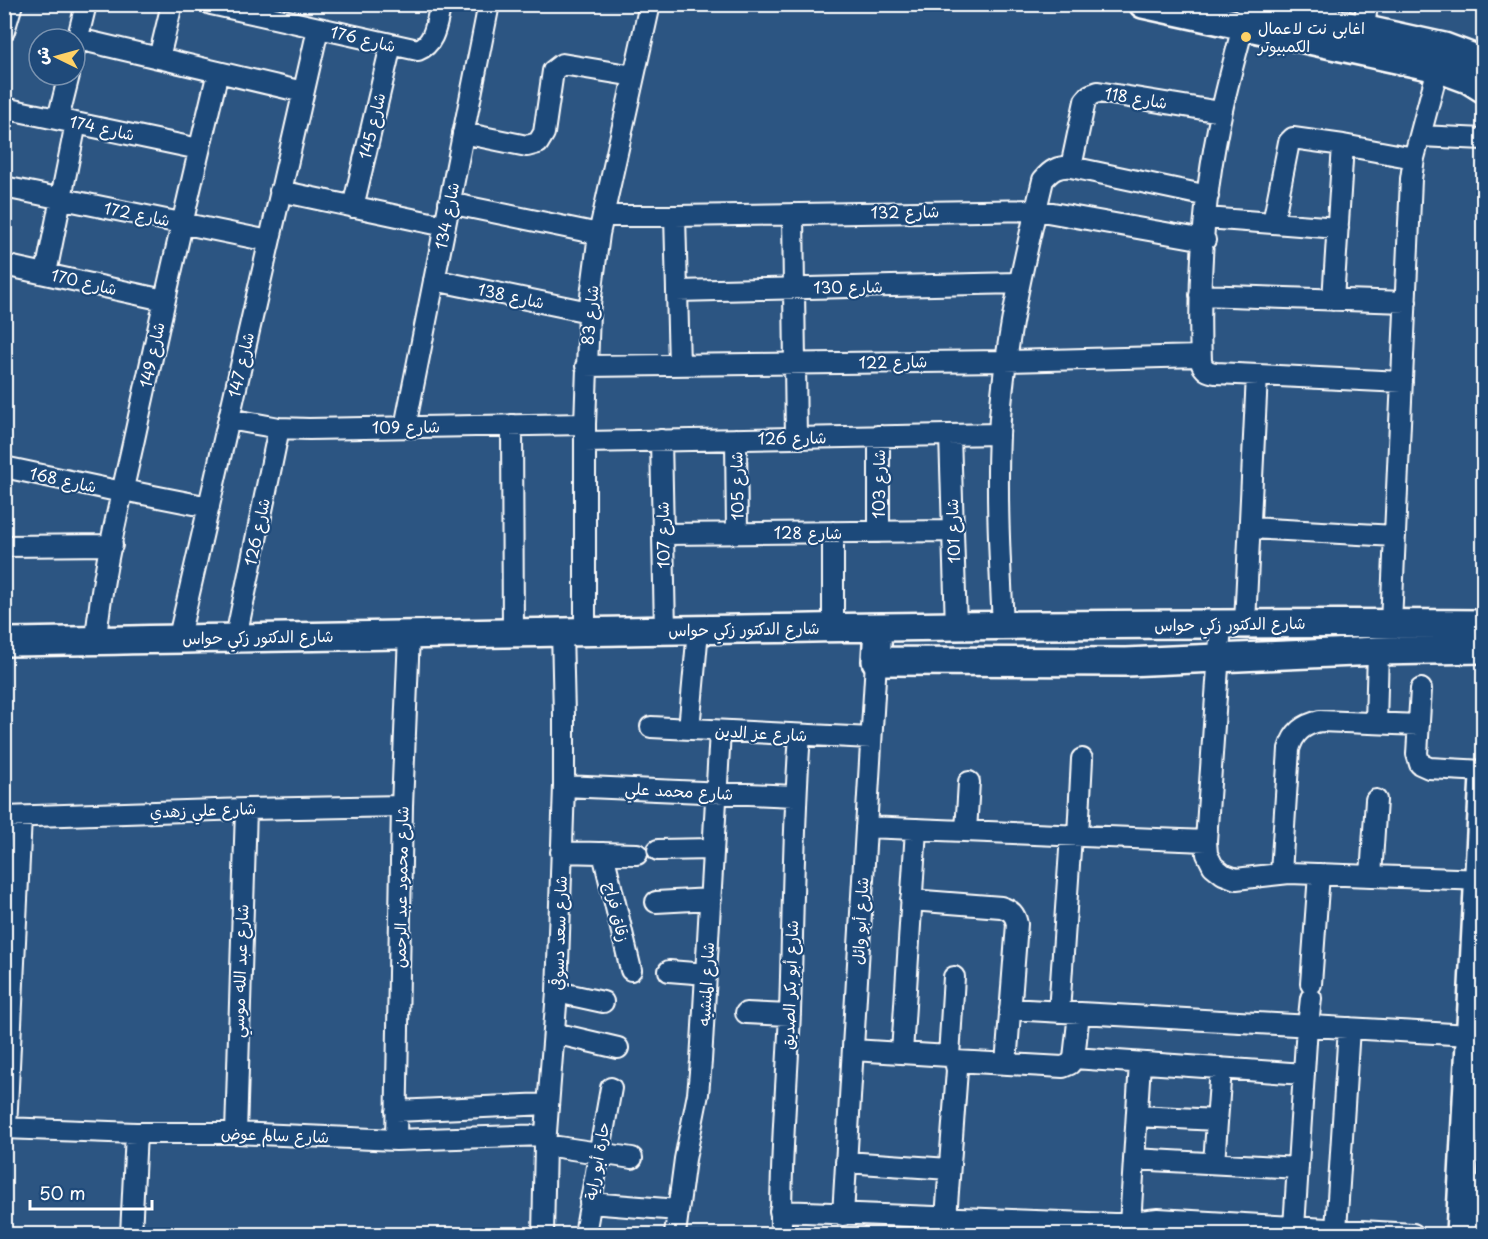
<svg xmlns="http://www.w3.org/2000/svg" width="1488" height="1239" font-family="'Playpen Sans','Playpen Sans Arabic',sans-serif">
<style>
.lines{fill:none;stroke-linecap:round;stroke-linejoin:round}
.street-casing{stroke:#fff;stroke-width:24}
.secondary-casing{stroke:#fff;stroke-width:32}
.street{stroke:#1f4a7a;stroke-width:20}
.secondary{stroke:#1f4a7a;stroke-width:27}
.poi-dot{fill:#ffd166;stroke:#1f4a7a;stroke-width:2}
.labels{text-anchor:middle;stroke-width:4.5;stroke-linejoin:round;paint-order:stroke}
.poi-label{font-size:16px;fill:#fff;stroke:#1f4a7a;text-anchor:start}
.street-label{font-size:16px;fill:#fff;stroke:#1f4a7a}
</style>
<rect width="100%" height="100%" fill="#2c5582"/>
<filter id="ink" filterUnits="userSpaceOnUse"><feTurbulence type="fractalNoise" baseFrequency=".0167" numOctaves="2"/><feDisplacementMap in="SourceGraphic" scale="12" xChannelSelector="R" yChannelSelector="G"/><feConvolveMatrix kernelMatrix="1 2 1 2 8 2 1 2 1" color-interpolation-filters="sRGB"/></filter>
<g filter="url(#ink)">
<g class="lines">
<g class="street-casing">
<path id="street" d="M 211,4 L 418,50 C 436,43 436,22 441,4
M 1243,26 C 1236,54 1228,82 1222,110 C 1204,190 1198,280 1201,362 C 1204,370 1208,372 1216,373 L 1402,382
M 1364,29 L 1367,4
M 4,31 L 12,4
M 78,39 L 303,92
M 75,49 L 86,4
M 159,58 L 172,4
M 4,108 L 199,149
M 58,119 L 69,75
M 463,133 L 527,146 L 538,143 L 544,133 L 553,71 L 562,64 L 634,76
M 1420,136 L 1484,139
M 1071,167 L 1085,101 L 1090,95 L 1098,92 L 1221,112
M 4,187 L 269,241
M 280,191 L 445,226
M 449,203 L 599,234
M 353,207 L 391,45
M 793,214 L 796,438
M 604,216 L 675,216 L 1036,210 L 1205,240
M 675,216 L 679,365
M 1206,218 L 1338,228
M 1273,223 L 1289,142 L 1293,138 L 1343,145 L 1414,158
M 4,265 L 164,300
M 46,273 L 76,123
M 434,280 L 589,312
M 677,291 L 1018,283
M 1200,295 L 1406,302
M 1333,300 L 1343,145
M 586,366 L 1005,361 L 1200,356
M 229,419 L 279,428 L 309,429 L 585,424
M 512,425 L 513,632
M 405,427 L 489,4
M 950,435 L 956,627
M 736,439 L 737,533
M 661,440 L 665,630
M 585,442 L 999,434
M 4,467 L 122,492
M 123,490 L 209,507
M 1250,528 L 1395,536
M 833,532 L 833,628
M 879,532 L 879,436
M 663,534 L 953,531
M 4,546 L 112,545
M 1245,623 L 1257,375
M 1391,623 L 1411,179 L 1414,158 L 1438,68
M 1221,624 L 1206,841 L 1207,854 L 1213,866 L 1223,874 L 1236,879 L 1289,873 L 1484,880
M 1003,626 C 1000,562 996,499 999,435 C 1003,348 1023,264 1043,180 C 1051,170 1058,166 1071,167 L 1208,196
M 585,631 L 585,424 L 589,312 L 599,234 L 650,4
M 179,637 L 318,29
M 236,637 L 279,428
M 96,640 C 102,570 121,500 136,430 C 162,311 189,191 218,72
M 1421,689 L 1417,754 L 1420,764 L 1429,768 L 1484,771
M 1376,723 L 1378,651
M 651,727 L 871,738
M 689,729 L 698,630
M 564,786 L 795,796
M 4,817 L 246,809 L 402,806
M 866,827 L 1206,841
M 966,831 L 969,782
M 1078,835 L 1082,759
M 658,850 L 713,849
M 561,852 L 637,854
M 603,853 L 631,970
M 1281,873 L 1289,749 C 1294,732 1303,725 1320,721 L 1419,725
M 1371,876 L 1376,800
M 911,900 L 1001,907 C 1011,910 1015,914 1017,924 L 1006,1064
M 656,902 L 711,899
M 669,971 L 707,974
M 1311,984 L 1319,874
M 557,992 L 603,1002
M 1010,1009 L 1470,1035
M 1059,1012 L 1071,835
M 746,1013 L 790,1015
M 1308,1026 L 1311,998
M 554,1033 L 618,1048
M 853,1050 L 949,1056 L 955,1061 L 957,1070 L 946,1218
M 902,1053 L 916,829
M 949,1056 L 954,977
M 1074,1058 L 1304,1074
M 955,1061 L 1063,1067 L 1070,1064 L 1074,1058 L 1079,1013
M 396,1111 L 547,1104
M 1137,1116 L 1217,1120
M 4,1128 L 136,1133 L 236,1133 L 396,1140 L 545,1135
M 6,1128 L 21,817
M 236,1133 L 246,809
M 396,1140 L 402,806 L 409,635
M 545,1145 L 632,1158
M 1134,1159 L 1298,1168
M 846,1162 L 949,1169
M 1214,1163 L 1221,1068
M 590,1203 L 678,1210
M 780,1211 L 1114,1224 L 1158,1219 L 1413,1234
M 843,1215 L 876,661
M 1130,1224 L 1140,1063
M 1294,1227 L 1307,1026
M 1336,1230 L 1349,1028
M 131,1234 L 136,1133
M 543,1234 L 545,1145 L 557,992 L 564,786 L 564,716 L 562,631
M 585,1234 L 611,1088
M 675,1234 L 685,1159 L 698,1094 L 701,1061 L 720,731
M 781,1234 C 780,1160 787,1086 790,1012 C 793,919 793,827 800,735"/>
</g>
<g class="secondary-casing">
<path id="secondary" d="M 1143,4 L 1438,68 L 1468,79 L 1484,89
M 1249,4 L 1444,47 L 1484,62
M 878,628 L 876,661 L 1126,662 L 1378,651 L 1484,649
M 4,642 C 497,634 990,621 1484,624
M 1460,1234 L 1484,776
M 1481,1234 L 1484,1188"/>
</g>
<use href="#street" class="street"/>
<use href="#secondary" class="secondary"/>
</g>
</g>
<circle class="poi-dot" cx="1246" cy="37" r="6"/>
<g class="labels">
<g class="poi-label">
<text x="1258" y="34">اغابى نت لاعمال<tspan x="1258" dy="18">الكمبيوتر</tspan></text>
</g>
<g class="street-label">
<text transform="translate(363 39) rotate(13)" y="6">شارع 176</text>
<text transform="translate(1136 98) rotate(9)" y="6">شارع 118</text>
<text transform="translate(372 126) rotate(-77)" y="6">شارع 145</text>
<text transform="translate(102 128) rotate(12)" y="6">شارع 174</text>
<text transform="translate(905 212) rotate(-1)" y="6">شارع 132</text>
<text transform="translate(137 214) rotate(11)" y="6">شارع 172</text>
<text transform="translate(447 216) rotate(-79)" y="6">شارع 134</text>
<text transform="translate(84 282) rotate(13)" y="6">شارع 170</text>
<text transform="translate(848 287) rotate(-1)" y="6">شارع 130</text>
<text transform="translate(511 296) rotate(12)" y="6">شارع 138</text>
<text transform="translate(590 315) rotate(-85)" y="6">شارع 83</text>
<text transform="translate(152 355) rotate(-78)" y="6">شارع 149</text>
<text transform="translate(893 362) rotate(-1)" y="6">شارع 122</text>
<text transform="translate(241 365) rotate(-77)" y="6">شارع 147</text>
<text transform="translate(406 427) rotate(-1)" y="6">شارع 109</text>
<text transform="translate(792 438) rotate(-1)" y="6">شارع 126</text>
<text transform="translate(63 480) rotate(12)" y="6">شارع 168</text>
<text transform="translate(879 484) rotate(-90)" y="6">شارع 103</text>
<text transform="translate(737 486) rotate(-91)" y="6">شارع 105</text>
<text transform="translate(953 531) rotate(-92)" y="6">شارع 101</text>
<text transform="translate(257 532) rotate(-78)" y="6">شارع 126</text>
<text x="808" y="539">شارع 128</text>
<text transform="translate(663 535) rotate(-91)" y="6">شارع 107</text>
<text transform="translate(1230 624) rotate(-1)" y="6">شارع الدكتور زكي حواس</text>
<text transform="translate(744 629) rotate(-1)" y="6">شارع الدكتور زكي حواس</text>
<text transform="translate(258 637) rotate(-1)" y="6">شارع الدكتور زكي حواس</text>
<text transform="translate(761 733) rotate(3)" y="6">شارع عز الدين</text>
<text transform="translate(679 791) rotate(3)" y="6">شارع محمد علي</text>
<text transform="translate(203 810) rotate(-2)" y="6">شارع علي زهدي</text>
<text transform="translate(401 887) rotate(-89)" y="6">شارع محمود عبد الرحمن</text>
<text transform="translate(617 912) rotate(77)" y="6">زقاق فراج</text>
<text transform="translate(860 921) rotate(-87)" y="6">شارع أبو وائل</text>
<text transform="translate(559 933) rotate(-88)" y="6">شارع سعد دسوقي</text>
<text transform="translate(240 971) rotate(-88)" y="6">شارع عبد الله موسي</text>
<text transform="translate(706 984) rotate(-87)" y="6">شارع المنشيه</text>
<text transform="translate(790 985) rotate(-88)" y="6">شارع أبو بكر الصديق</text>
<text transform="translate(275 1135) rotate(2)" y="6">شارع سالم عوض</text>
<text transform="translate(597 1161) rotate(-80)" y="6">حارة أبو راية</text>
</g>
</g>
<rect width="1488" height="1239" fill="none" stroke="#1f4a7a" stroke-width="24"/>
<rect x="12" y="12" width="1464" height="1215" fill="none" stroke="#fff" stroke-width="2" filter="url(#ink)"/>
<g transform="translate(57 57) rotate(275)"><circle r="28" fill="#1f4a7a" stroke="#7992af" stroke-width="1.5"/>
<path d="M0-4.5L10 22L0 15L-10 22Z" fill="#ffd166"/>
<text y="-9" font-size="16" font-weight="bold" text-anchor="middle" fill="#ffffff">ش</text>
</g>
<path d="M30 1200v9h122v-9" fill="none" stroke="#ffffff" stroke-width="3"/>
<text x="39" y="1200" font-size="18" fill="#ffffff" stroke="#1f4a7a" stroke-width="4.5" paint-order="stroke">50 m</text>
</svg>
